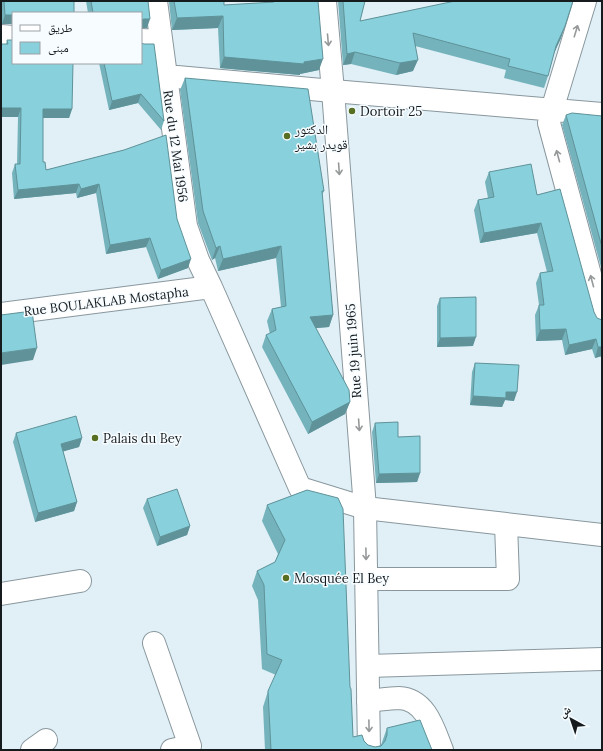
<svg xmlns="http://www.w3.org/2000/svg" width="603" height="751" font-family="Lora,'Noto Naskh Arabic',serif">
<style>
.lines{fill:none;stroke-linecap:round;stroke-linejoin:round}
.street-casing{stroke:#89979d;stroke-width:24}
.secondary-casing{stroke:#89979d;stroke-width:24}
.street{stroke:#fff;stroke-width:22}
.secondary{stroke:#fff;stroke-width:22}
.wall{fill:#75b3bc}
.shaded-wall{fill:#5f9299}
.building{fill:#88d0db;stroke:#5f9299}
.oneway{stroke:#96999a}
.poi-dot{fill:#566f22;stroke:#f6fcff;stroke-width:1.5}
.labels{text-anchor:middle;stroke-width:3;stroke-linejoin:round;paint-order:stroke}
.poi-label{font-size:13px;fill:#161c1e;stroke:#f6fcff;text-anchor:start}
.street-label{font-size:13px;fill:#161c1e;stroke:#f6fcff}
</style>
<rect width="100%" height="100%" fill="#e1f0f7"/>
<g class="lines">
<g class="street-casing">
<path id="street" d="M 156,1 L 186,226 L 198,260 L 211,287 L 300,488 L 365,508 L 506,524
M 585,1 L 552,110 L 549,123 L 602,319
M 1,36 L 13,37
M 141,40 L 161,41
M 166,76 L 333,91 L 602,114
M 1,314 L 211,287
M 367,579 L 508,579 L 506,524 L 602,535
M 1,594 L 80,581
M 154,643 L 190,746 L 172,750
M 368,666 L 602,659
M 368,701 C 379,700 389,698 399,698 C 426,699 434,730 442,750
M 32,750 L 46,740"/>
</g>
<g class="secondary-casing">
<path id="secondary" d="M 325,1 L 333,91 L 365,508 L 369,750"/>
</g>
<use href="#street" class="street"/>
<use href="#secondary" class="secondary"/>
</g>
<path class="wall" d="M 1,1 L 74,1 L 13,13 L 2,24 Z
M 86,1 L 148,1 L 147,28 L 141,28 L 141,13 L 88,13 Z
M 169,1 L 224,1 L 224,5 L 268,3 L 268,1 L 318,1 L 319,70 L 300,74 L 300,75 L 220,68 L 218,28 L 172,30 L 169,2 Z
M 338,1 L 365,1 L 360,21 L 453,2 L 453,1 L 573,1 L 561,38 L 554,52 L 548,76 L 544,88 L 504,78 L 506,70 L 415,46 L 413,71 L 396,75 L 351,64 L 343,65 Z
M 7,40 L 72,109 L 69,118 L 43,118 L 43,162 L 46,170 L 124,150 L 177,219 L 188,268 L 158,279 L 146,247 L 106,254 L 96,193 L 77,198 L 76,193 L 14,199 L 12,173 L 15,164 L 17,164 L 18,117 L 6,44 Z
M 99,63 L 141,63 L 164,121 L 161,130 L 138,103 L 109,110 Z
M 185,78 L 324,191 L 322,195 L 333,315 L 329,327 L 316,328 L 350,402 L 345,414 L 308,434 L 262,347 L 266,335 L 270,334 L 267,321 L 272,309 L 281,307 L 276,258 L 218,271 L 215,258 L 212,260 L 198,223 L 180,90 Z
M 566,115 L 602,116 L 602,271 L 562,125 Z
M 489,172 L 537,195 L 560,189 L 602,356 L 595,358 L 592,349 L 565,355 L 562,340 L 536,341 L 535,315 L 539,305 L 536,283 L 540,273 L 547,272 L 537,233 L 480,243 L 474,210 L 478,200 L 488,198 L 485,182 Z
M 440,298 L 473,346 L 437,347 L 437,306 Z
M 475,363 L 514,401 L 505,400 L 502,407 L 470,405 L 472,372 Z
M 375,423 L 420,473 L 417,482 L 376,483 L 372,432 Z
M 16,433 L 82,438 L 79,447 L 63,451 L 77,502 L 74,511 L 35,522 L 13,442 Z
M 307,490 L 350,687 L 353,737 L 364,741 L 368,745 L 375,747 L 381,745 L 387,728 L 432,750 L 265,750 L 263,707 L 268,691 L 276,675 L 262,669 L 258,600 L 252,586 L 257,571 L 275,562 L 278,554 L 262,521 L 267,505 Z
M 147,499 L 190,526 L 187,535 L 157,546 L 143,508 Z"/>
<path class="shaded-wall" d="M 5,15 L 13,15 L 13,24 L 2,24 Z
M 223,16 L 218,28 L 172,30 L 177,18 Z
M 144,19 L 150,19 L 147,28 L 141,28 L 141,20 Z
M 565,26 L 561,38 L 552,58 L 556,46 Z
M 355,52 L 351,64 L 343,65 L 347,54 Z
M 224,57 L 304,62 L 323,59 L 319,70 L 300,74 L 300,75 L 220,68 Z
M 418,60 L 413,71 L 396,75 L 400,63 Z
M 141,94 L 138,103 L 109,110 L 112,101 Z
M 1,108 L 21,108 L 18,117 L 1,117 Z
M 43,109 L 72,109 L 69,118 L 40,118 Z
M 79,184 L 76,193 L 14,199 L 18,190 Z
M 99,184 L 96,193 L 77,198 L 81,189 Z
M 541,223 L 537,233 L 480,243 L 484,233 Z
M 150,238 L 146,247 L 106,254 L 110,245 Z
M 220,246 L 215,258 L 212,260 L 216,248 Z
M 281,246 L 276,258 L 218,271 L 223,259 Z
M 191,259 L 188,268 L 158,279 L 161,270 Z
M 333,315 L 329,327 L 305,329 L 310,317 Z
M 566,329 L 562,340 L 536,341 L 540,330 Z
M 476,337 L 473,346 L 437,347 L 440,338 Z
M 596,339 L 592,349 L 565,355 L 569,345 Z
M 598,347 L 602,347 L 602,356 L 595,358 Z
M 37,348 L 33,360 L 1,365 L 1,353 Z
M 506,392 L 517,392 L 514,401 L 505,400 L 502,407 L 470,405 L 473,396 Z
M 350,402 L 345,414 L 308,434 L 312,422 Z
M 82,438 L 79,447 L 58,453 L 61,444 Z
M 420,473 L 417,482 L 376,483 L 379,474 Z
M 77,502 L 74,511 L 35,522 L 38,513 Z
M 190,526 L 187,535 L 157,546 L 160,537 Z"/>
<path class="building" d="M 4,1 L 74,1 L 74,13 L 13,13 L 13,15 L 5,15 Z
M 91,1 L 148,1 L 150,19 L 144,19 L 141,20 L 141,13 L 93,13 Z
M 174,1 L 224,1 L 224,5 L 274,2 L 274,1 L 318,1 L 323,59 L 304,62 L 304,64 L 224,57 L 223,16 L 177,18 Z
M 343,1 L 365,1 L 360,21 L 455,1 L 573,1 L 565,26 L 556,46 L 548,76 L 508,66 L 510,59 L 413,33 L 418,60 L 400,63 L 355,52 L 347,54 Z
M 7,40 L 13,40 L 13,63 L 73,63 L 72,109 L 43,109 L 43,162 L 45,162 L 46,170 L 124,150 L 166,135 L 177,219 L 191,259 L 161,270 L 150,238 L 110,245 L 99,184 L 81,189 L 79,184 L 18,190 L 15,164 L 20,164 L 21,108 L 1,108 L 1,44 L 8,44 Z
M 141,43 L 144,44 L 154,44 L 164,121 L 141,94 L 112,101 L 104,63 L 141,63 Z
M 185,78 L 308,89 L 324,191 L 322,191 L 333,315 L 310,317 L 349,390 L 350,402 L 312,422 L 266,335 L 276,330 L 272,309 L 286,306 L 281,246 L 223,259 L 220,246 L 216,248 L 203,211 Z
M 572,113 L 602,116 L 602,247 L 566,115 Z
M 531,164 L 537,195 L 560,189 L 594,312 L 597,318 L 602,320 L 602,347 L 598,347 L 596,339 L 569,345 L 566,329 L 540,330 L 539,305 L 544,305 L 540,273 L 553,271 L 541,223 L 484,233 L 478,200 L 494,197 L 489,172 Z
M 476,297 L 476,337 L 440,338 L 440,298 Z
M 32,311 L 37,348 L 1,353 L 1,315 Z
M 475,363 L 519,365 L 517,392 L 506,392 L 506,398 L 473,396 Z
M 76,416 L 82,438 L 61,444 L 77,502 L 38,513 L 16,433 Z
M 398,422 L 398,437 L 420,436 L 420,473 L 379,474 L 375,423 Z
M 177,489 L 190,526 L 160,537 L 147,499 Z
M 307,490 L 338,498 L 343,509 L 350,687 L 351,689 L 353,737 L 362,735 L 364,741 L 368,745 L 375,747 L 381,746 L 385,741 L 387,735 L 387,728 L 420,720 L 432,750 L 271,750 L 268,691 L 282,660 L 267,654 L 264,585 L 257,571 L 275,562 L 285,540 L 267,505 Z"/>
<defs><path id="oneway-shaft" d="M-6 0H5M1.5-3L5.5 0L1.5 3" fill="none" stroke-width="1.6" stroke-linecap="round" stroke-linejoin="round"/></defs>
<g class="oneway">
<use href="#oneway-shaft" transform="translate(576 31) rotate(-73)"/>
<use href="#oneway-shaft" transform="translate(328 40) rotate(85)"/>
<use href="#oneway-shaft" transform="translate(558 156) rotate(-105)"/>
<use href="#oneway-shaft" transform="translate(339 169) rotate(86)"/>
<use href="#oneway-shaft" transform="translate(592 281) rotate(-105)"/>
<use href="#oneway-shaft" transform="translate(359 425) rotate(86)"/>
<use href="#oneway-shaft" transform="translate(366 554) rotate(89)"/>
<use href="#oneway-shaft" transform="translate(369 726) rotate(89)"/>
</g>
<g class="poi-dot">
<circle cx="352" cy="111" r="4"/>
<circle cx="287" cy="136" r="4"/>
<circle cx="95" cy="438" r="4"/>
<circle cx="286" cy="578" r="4"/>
</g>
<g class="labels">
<g class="poi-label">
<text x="360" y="116">Dortoir 25</text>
<text x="295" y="134">الدكتور<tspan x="295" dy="15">قويدر بشير</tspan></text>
<text x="103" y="443">Palais du Bey</text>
<text x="294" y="583">Mosquée El Bey</text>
</g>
<g class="street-label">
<text transform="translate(176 146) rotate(82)" y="5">Rue du 12 Mai 1956</text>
<text transform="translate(106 301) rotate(-7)" y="5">Rue BOULAKLAB Mostapha</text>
<text transform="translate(353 351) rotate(-94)" y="5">Rue 19 juin 1965</text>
</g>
</g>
<rect width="603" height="751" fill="none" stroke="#161c1e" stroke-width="4"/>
<rect x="12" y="12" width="130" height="52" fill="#f6fcff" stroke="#9ca2a5"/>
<rect x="20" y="25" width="20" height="6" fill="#ffffff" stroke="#9ca2a5"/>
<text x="48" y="32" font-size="12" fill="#161c1e">طريق</text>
<rect x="20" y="42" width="20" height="12" fill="#88d0db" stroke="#9ca2a5"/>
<text x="48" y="52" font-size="12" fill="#161c1e">مبنى</text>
<g transform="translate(571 719) rotate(320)" stroke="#f6fcff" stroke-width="3" paint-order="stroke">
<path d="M0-3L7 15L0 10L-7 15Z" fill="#161c1e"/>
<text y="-6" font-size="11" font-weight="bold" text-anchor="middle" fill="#161c1e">ش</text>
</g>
</svg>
